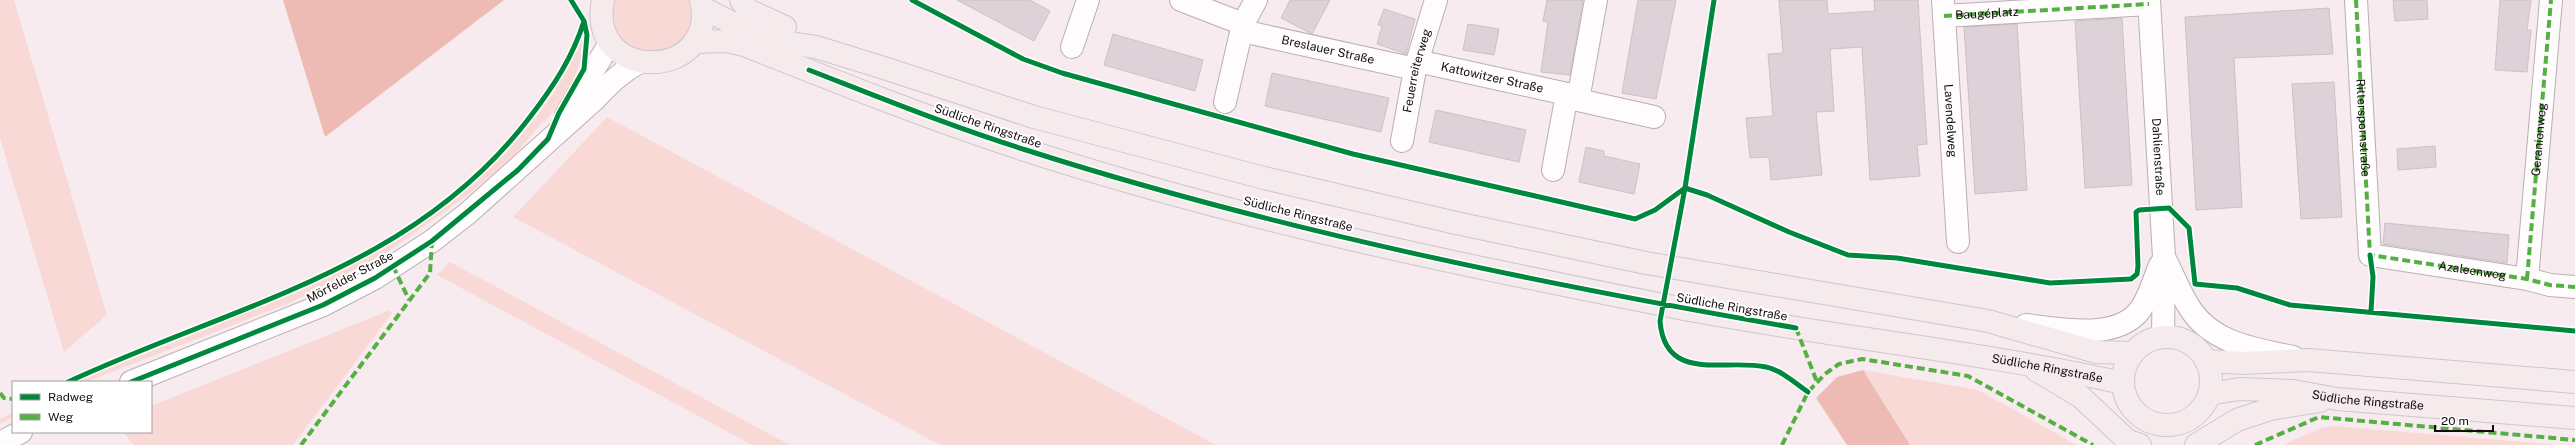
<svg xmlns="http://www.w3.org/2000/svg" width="2575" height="445" font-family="'Public Sans',sans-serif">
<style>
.green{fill:#f9d9d6}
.forest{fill:#edbbb4}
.building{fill:#ddd2d7;stroke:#cbc1c6}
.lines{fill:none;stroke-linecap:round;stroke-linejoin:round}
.minor-casing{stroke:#baafb3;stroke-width:24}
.major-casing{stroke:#cec7c9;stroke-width:24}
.minor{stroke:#fefcfd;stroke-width:22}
.major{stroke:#f5eaec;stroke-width:22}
.quiet{stroke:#55b044;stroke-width:4;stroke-dasharray:8 4;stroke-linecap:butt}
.cycleway-casing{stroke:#fff;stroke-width:8}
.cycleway{stroke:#00873e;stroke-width:5}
.labels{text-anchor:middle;stroke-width:4;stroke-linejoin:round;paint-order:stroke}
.street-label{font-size:12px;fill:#150b0f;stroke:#fff}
</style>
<rect width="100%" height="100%" fill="#f8ebef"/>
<path class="green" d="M 0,0 L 14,0 L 107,315 L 64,352 L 0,138 Z
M 615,0 L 691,0 C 692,6 694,13 693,18 C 693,23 689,28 687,32 C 665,74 601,49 615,0 Z
M 584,34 C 586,69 565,94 545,122 L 543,121 L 513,157 L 469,194 L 392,249 L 357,269 L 292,302 L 86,382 L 75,382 L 291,295 C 409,243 535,158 584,34 Z
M 607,117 L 1216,445 L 940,445 L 513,217 Z
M 450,262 L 790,445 L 752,445 L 437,275 Z
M 390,310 L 392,313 L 293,445 L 134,445 L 123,432 L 151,432 L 151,406 Z
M 1863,370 L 1978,390 L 2077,445 L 1910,445 Z
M 13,412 L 13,417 L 0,424 L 0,419 Z
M 2335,426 L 2561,445 L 2283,445 L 2321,428 Z"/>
<path class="forest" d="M 283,0 L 504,0 L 325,137 Z
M 1863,370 L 1910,445 L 1847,445 L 1816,398 L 1837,377 Z"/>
<path class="building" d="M 957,0 L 1030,0 L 1050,11 L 1034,41 Z
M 1290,0 L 1330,0 L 1312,34 L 1281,18 Z
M 1547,0 L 1583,0 L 1570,75 L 1541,72 L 1548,22 L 1543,21 Z
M 1638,0 L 1676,0 L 1656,99 L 1622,93 Z
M 1779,0 L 1827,0 L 1828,14 L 1875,11 L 1874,0 L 1918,0 L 1927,144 L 1917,145 L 1920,176 L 1870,180 L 1862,47 L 1830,49 L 1834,111 L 1816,112 L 1822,175 L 1771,180 L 1769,157 L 1750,158 L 1746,118 L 1773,116 L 1768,54 L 1783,53 Z
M 2393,0 L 2427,0 L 2428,19 L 2395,21 Z
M 2500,0 L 2531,0 L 2527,30 L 2531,30 L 2527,72 L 2495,70 Z
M 2329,8 L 2333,54 L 2234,58 L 2242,207 L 2196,210 L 2185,17 Z
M 1384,9 L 1415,19 L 1406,54 L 1377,44 L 1382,26 L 1378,25 Z
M 2122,18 L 2132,185 L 2085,188 L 2075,21 Z
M 1468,24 L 1499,29 L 1494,55 L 1463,50 Z
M 2017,24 L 2027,190 L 1975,194 L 1964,27 Z
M 1113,34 L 1203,60 L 1195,91 L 1104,65 Z
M 1272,73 L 1389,98 L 1381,132 L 1265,106 Z
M 2334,82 L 2342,217 L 2301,219 L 2292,84 Z
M 1436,110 L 1526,130 L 1519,162 L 1429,142 Z
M 2435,146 L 2436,167 L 2398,170 L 2397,149 Z
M 1586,147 L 1604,151 L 1604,156 L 1640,164 L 1634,194 L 1579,182 Z
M 2385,223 L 2509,235 L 2507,263 L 2383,244 Z"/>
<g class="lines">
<g class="minor-casing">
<g id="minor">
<path d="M 1181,0 L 1243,24 L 1256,0"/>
<path id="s1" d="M 1943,0 L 1958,242"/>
<path id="s2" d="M 2149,0 L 2164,257 L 2163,337"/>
<path d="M 2356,0 L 2370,255 L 2527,279 L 2550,285 L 2575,287"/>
<path d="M 1944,16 L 2149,4"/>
<path id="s3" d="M 1242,31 L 1415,69"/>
<path d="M 1072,47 L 1088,0"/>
<path id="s4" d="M 1417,61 L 1567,94 L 1578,100 L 1654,117"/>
<path d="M 1578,100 L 1596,0"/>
<path d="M 1225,102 L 1243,24"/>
<path d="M 566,115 L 610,43"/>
<path id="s5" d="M 1402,141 L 1415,69 L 1436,0"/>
<path d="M 1553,170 L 1567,94"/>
<path d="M 2166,261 C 2174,277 2181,295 2191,310 C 2214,344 2256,349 2293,357"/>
<path d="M 2527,279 L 2551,0"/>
<path d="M 2026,325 C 2058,329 2117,341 2140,310 C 2149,298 2154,279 2160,265"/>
<path d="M 131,382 L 323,305 L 375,278 L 432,241 L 468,213 L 595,99 C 609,84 621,72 640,62"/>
<path d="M 0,443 L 21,432"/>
</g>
</g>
<g class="major-casing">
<g id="major">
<path d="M 603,0 C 586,85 720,81 701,0"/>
<path d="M 741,0 L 748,10 L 785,27"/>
<path d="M 703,8 L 738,26 L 795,44 L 816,47 L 884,68 L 1034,117 L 1264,178 L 1456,223 L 1646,263 L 1988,321 L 2096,352 L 2133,353"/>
<path id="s6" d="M 694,42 L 727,41 L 744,45 C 837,82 930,119 1025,150 C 1238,219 1459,265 1679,308 C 1826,336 1976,351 2123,383"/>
<circle cx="2167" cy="381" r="44"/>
<path d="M 2206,361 L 2242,363 L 2308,360 L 2575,382"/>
<path d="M 2036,370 L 2081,397 L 2128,441 L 2140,445"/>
<path id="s7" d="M 2209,394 L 2240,389 L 2293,391 L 2337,399 L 2575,418"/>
<path d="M 2196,445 L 2237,420 L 2270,409 L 2320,401"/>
</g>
</g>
<use href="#minor" class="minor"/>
<use href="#major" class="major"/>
<g class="quiet">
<path id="s8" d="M 2356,0 L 2370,255 L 2527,279 L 2550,285 L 2575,287"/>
<path id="s9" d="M 1944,16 L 2149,4"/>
<path d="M 393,266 L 409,300"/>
<path id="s10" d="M 2527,279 L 2551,0"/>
<path d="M 1796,328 L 1817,382"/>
<path d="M 0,393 L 4,398 L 13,399"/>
<path d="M 301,445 L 430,273 L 432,241"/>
<path d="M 1782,445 L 1808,392 L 1825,374 L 1839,364 L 1862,359 L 1968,376 L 2093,445"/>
<path d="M 2255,445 L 2319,417 L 2575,440"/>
</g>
<g class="cycleway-casing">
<path id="cycleway" d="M 912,0 L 1023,59 L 1062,73 L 1353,154 L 1635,219 L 1655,210 L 1685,188 L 1707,195 L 1789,232 L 1848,255 L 1897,258 L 2050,283 L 2131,279 L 2137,274 L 2138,266 L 2136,212 L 2139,210 L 2169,208 L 2189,228 L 2195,284 L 2237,288 L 2290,305 L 2575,331
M 1714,0 L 1685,188 L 1660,321 C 1665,384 1725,358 1766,367 C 1781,370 1795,383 1808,392
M 809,70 C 881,98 952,127 1026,150 C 1277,230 1537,283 1796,328
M 2370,255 L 2373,277 L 2371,312
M 68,382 C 233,305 413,271 530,117 C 553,87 573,57 584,21
M 131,382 L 323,305 L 375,278 L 432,241 L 518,170 L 548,139 L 559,113 L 584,69 L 587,35 L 584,21 L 571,0"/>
</g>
<use href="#cycleway" class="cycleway"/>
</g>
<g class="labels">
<g class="street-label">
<text dy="4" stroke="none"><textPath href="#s9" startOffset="43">Baugéplatz</textPath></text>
<text dy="4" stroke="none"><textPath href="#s3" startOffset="88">Breslauer Straße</textPath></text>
<text dy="4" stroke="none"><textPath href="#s5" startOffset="72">Feuerreiterweg</textPath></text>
<text dy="4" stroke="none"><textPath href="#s4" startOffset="77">Kattowitzer Straße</textPath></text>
<text dy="4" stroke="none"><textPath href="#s1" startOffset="121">Lavendelweg</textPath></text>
<text transform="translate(988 126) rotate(19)" y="4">Südliche Ringstraße</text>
<text dy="4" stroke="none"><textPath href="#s8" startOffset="128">Ritterspornstraße</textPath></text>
<text dy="4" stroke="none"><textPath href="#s10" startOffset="140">Geranienweg</textPath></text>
<text dy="4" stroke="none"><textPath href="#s2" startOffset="157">Dahlienstraße</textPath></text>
<text transform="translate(1298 214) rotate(14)" y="4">Südliche Ringstraße</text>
<text dy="4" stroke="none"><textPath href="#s8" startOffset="359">Azaleenweg</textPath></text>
<text transform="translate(350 277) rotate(-28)" y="4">Mörfelder Straße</text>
<text transform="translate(1732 307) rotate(10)" y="4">Südliche Ringstraße</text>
<text dy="4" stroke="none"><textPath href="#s6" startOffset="1397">Südliche Ringstraße</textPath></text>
<text dy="4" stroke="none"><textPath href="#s7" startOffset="160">Südliche Ringstraße</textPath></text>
</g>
</g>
<rect x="12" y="381" width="140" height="52" fill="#ffffff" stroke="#a19d9f"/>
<rect x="20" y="394" width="20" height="6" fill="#00873e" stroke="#a19d9f"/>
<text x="48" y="401" font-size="12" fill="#150b0f">Radweg</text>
<rect x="20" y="414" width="20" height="6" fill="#55b044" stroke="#a19d9f"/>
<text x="48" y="421" font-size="12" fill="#150b0f">Weg</text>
<path d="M2435 425v6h58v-6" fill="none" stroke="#150b0f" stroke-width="2"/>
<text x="2441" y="425" font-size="12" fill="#150b0f" stroke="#ffffff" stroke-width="3" paint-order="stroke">20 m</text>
</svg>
